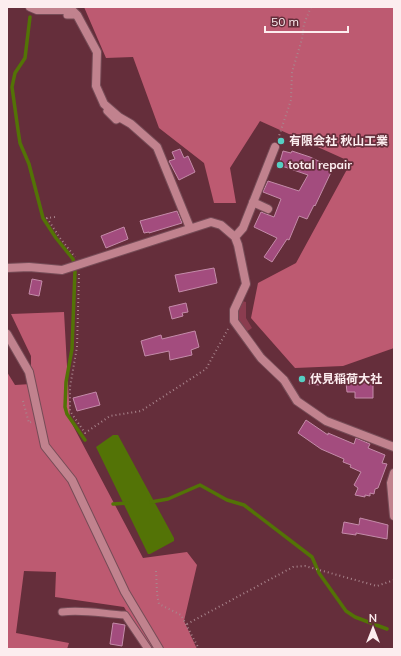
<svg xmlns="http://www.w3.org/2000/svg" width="401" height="656" font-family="Mulish,'Noto Sans JP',sans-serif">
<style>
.green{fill:#8b3c4f}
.forest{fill:#bd5a71}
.water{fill:#537306}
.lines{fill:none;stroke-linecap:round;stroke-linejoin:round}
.stream{stroke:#537306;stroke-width:3.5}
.building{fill:#a34c7e;stroke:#c48ba9}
.lane-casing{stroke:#764c57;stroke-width:9}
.street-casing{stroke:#764c57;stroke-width:10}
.path{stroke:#a9848c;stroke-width:2;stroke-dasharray:1 3;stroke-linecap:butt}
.lane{stroke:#c1828e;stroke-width:7}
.street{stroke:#c1828e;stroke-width:8}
.poi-dot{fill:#56cec3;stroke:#652e3b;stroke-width:1.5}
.labels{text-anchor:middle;stroke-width:3.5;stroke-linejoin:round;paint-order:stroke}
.poi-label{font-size:12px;font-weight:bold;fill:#fcedef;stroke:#652e3b;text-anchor:start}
</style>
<rect width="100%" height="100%" fill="#652e3b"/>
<path class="green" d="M 242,301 L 246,302 L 246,318 L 252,328 L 246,332 C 236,318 235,316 242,301 Z"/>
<path class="forest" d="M 84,7 L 394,7 L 394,348 L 343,366 L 295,368 L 251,318 L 258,283 L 296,263 L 351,162 L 260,121 L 230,168 L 236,203 L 214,203 L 204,163 L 159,128 L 133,57 L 106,58 Z
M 64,312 L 70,420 L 143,558 L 187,552 L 197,565 L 184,621 L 197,649 L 149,649 L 124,607 L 55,597 L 56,572 L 24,571 L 16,633 L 69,643 L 67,649 L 7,649 L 7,372 L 15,385 L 31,384 L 31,356 L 11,314 Z"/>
<path class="water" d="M 113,435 L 118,435 L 174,538 L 174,541 L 150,554 L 148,554 L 96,447 Z"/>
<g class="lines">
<path class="stream" d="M 30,17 L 25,58 L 15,73 L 12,87 L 18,130 L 20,143 L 29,164 L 43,218 L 56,238 L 73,259 L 75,270 L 72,349 L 66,382 L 65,407 L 67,414 L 85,440
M 151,502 L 168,499 L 200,485 L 227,500 L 244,505 L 312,557 L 319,573 L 346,611 L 355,617 L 387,629
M 113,504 L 128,503"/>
</g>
<path class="building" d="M 180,149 L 184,158 L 188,156 L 195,172 L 179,180 L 169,161 L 175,159 L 172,152 Z
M 283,151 L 291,153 L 292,151 L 310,157 L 333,168 L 315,206 L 314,205 L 307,219 L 299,216 L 289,240 L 287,239 L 272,262 L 264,257 L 277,238 L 254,227 L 261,212 L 274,217 L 281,199 L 263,192 L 268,181 L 299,191 L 308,175 L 279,165 Z
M 177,211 L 182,223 L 149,233 L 149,232 L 144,233 L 140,221 Z
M 124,227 L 128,239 L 106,248 L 101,236 Z
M 214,268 L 217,283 L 179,292 L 175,275 Z
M 32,279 L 42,281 L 39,296 L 29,294 Z
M 186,303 L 188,312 L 182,313 L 183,316 L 172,319 L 169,307 Z
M 195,331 L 199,347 L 191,350 L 192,355 L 170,360 L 169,351 L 145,356 L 141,341 L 161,335 L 162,339 Z
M 311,373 L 321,374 L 319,385 L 309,384 Z
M 373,382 L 373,398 L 355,398 L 355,392 L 347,392 L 346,383 Z
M 96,392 L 100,405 L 77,411 L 73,398 Z
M 306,420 L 328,435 L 328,433 L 354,444 L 356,438 L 370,444 L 368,448 L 385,455 L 382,463 L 387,464 L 378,488 L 375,489 L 374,494 L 370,493 L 370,496 L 365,495 L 365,497 L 355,495 L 358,488 L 354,485 L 361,472 L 350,467 L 351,465 L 343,462 L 344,459 L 321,449 L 298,433 Z
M 360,518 L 388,525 L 387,539 L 356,533 L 356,535 L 342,533 L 344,522 L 359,525 Z
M 113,623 L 125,625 L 122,646 L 110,644 Z"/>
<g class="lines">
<g class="lane-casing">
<path id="lane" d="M 67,15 L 77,15
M 107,111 L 116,120 L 120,118
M 62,612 C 83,609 104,614 125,615 L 148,649"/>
</g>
<g class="street-casing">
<path id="street" d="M 30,7 L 37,10 L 72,10 L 77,15 L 97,52 L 96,86 L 104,104 L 119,117 L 131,124 L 157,147 L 190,228
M 253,202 L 268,209
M 235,237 L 243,228 L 275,147
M 7,268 L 29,267 L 62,270 L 211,222 L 221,225 L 235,237 L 238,245 L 246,284 L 234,310 L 234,321 L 261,358 L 284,380 L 297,401 L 326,421 L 394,447
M 7,334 L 29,372 L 45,446 L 72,480 L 125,592 L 159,649
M 394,473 L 391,483 L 394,516"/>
</g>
<path class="path" d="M 278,139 L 291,100 L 292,72 L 302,39 L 304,24 L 311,7
M 55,217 L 47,218 L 60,238 L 75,257
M 79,274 L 77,347 L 70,387 L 70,411 L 85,433 L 110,416 L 141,411 L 206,369 L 228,329
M 23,401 L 29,423 L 31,422
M 156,571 C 157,582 156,593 159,604 L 181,615 L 199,649
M 187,624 L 293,567 L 305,566 L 377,586 L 394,580"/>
<use href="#lane" class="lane"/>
<use href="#street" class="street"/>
</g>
<g class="poi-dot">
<circle cx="281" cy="141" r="4"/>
<circle cx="280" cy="165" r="4"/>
<circle cx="302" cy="379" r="4"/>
</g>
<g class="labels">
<g class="poi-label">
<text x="289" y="145">有限会社 秋山工業</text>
<text x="288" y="169">total repair</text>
<text x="310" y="383">伏見稲荷大社</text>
</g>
</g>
<rect width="401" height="656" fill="none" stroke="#fcedef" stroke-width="16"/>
<g transform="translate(373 628)" stroke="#652e3b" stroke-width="3" paint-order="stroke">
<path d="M0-3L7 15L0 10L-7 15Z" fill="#fcedef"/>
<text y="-6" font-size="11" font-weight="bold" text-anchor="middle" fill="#fcedef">N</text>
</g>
<path d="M265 26v6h83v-6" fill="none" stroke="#fcedef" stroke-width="2"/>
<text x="271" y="26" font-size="12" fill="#fcedef" stroke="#652e3b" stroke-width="3" paint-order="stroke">50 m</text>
</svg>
